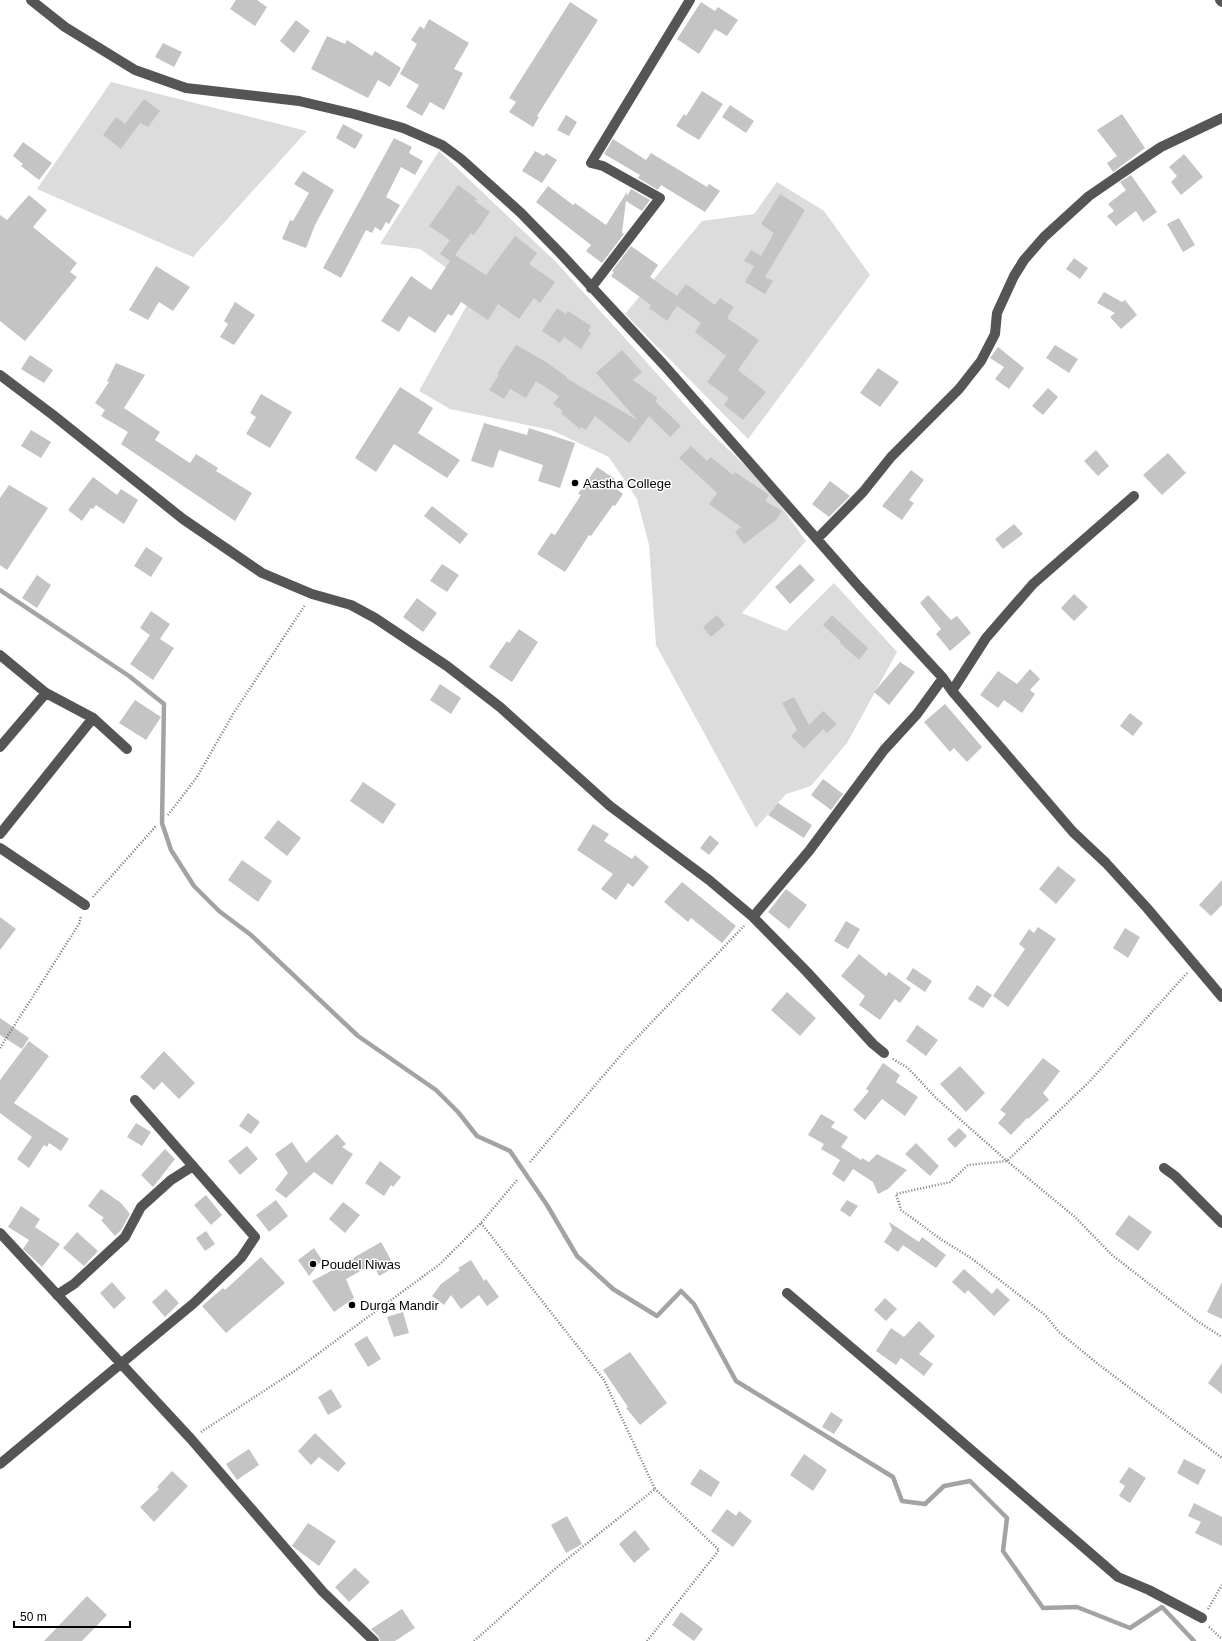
<svg xmlns="http://www.w3.org/2000/svg" width="1222" height="1641" font-family="Arial,sans-serif">
<style>
.green{fill:#dcdcdc}
.lines{fill:none;stroke-linecap:round;stroke-linejoin:round}
.stream{stroke:#a3a3a3;stroke-width:4.5}
.building{fill:#c4c4c4}
.path{stroke:#777;stroke-width:2.5;stroke-dasharray:1 2;stroke-linecap:butt}
.minor{stroke:#555;stroke-width:10}
.poi-dot{fill:#000;stroke:#fff;stroke-width:1.5}
.labels{text-anchor:middle;stroke-width:3;stroke-linejoin:round;paint-order:stroke}
.poi-label{font-size:13px;fill:#000;stroke:#fff;text-anchor:start}
</style>
<rect width="100%" height="100%" fill="#fff"/>
<path class="green" d="M 111,82 L 307,131 L 193,257 L 37,189 Z
M 439,151 L 556,262 L 706,428 L 766,486 L 806,541 L 742,613 L 786,631 L 834,583 L 897,652 L 847,743 L 811,786 L 786,794 L 756,828 L 656,645 L 649,545 L 637,499 L 609,457 L 551,430 L 450,409 L 419,391 L 476,289 L 420,249 L 380,244 Z
M 777,182 L 824,211 L 870,275 L 748,439 L 625,314 L 702,221 L 754,214 Z"/>
<g class="lines">
<path class="stream" d="M 0,590 L 129,676 L 164,704 L 162,823 L 171,850 L 194,886 L 219,911 L 251,935 L 358,1036 L 436,1090 L 458,1112 L 477,1136 L 510,1151 L 547,1205 L 577,1256 L 613,1289 L 657,1316 L 681,1291 L 694,1304 L 736,1381 L 893,1477 L 902,1501 L 925,1504 L 944,1486 L 970,1481 L 1007,1518 L 1003,1551 L 1043,1608 L 1077,1607 L 1130,1628 L 1162,1607 L 1194,1641"/>
</g>
<path class="building" d="M 236,0 L 257,0 L 267,7 L 255,26 L 230,9 Z
M 570,2 L 598,20 L 537,116 L 539,117 L 533,127 L 509,112 L 516,102 L 509,98 Z
M 701,2 L 715,11 L 718,7 L 738,20 L 727,36 L 715,29 L 699,54 L 677,39 Z
M 429,19 L 469,43 L 454,69 L 463,73 L 444,110 L 430,102 L 422,116 L 406,107 L 419,85 L 400,74 L 417,44 L 411,40 L 420,26 L 424,29 Z
M 296,20 L 310,31 L 294,53 L 280,41 Z
M 327,36 L 345,44 L 347,40 L 372,56 L 375,51 L 401,68 L 390,87 L 378,80 L 368,98 L 311,69 Z
M 163,43 L 182,52 L 174,67 L 155,57 Z
M 702,91 L 723,104 L 699,140 L 676,126 L 684,114 L 686,116 Z
M 144,99 L 160,111 L 148,127 L 140,123 L 121,149 L 103,135 L 116,117 L 125,124 Z
M 730,105 L 754,121 L 746,133 L 722,117 Z
M 1122,114 L 1145,148 L 1113,172 L 1107,163 L 1117,156 L 1097,130 Z
M 566,115 L 577,122 L 569,136 L 557,130 Z
M 343,124 L 363,135 L 355,149 L 336,138 Z
M 394,138 L 412,147 L 409,153 L 423,161 L 415,175 L 401,167 L 386,197 L 400,205 L 389,224 L 386,222 L 381,231 L 375,227 L 372,233 L 366,230 L 341,278 L 323,268 Z
M 613,139 L 646,160 L 651,153 L 707,187 L 709,184 L 720,191 L 705,212 L 661,185 L 658,190 L 638,178 L 640,175 L 604,154 Z
M 23,142 L 52,163 L 39,180 L 21,166 L 23,164 L 13,156 Z
M 535,151 L 544,156 L 546,153 L 557,160 L 542,183 L 522,171 Z
M 1184,154 L 1203,177 L 1181,195 L 1171,182 L 1177,176 L 1169,167 Z
M 303,171 L 334,190 L 315,225 L 306,248 L 282,239 L 290,220 L 293,221 L 309,193 L 294,184 Z
M 1131,175 L 1157,212 L 1143,222 L 1136,211 L 1116,226 L 1107,216 L 1114,211 L 1108,204 L 1126,190 L 1120,182 Z
M 458,185 L 477,199 L 475,201 L 490,212 L 474,235 L 471,233 L 455,255 L 486,275 L 515,236 L 537,253 L 529,264 L 555,282 L 540,303 L 534,298 L 519,319 L 498,304 L 488,320 L 461,302 L 452,316 L 448,314 L 435,333 L 409,316 L 399,332 L 381,321 L 411,276 L 431,290 L 450,261 L 440,254 L 450,240 L 429,226 Z
M 548,186 L 573,205 L 575,203 L 606,225 L 627,192 L 627,196 L 631,189 L 650,200 L 642,211 L 626,201 L 622,233 L 624,234 L 602,263 L 586,251 L 591,245 L 536,202 Z
M 780,194 L 805,210 L 765,277 L 773,281 L 765,294 L 745,282 L 754,266 L 744,261 L 751,250 L 761,256 L 774,233 L 761,224 Z
M 29,195 L 47,210 L 33,227 L 77,263 L 70,272 L 77,277 L 25,341 L 0,321 L 0,215 L 7,220 Z
M 1179,218 L 1195,245 L 1183,252 L 1167,224 Z
M 631,246 L 658,265 L 650,277 L 677,296 L 686,284 L 715,305 L 720,298 L 734,307 L 727,318 L 759,340 L 738,370 L 766,392 L 743,420 L 724,405 L 729,398 L 707,382 L 726,356 L 695,332 L 701,323 L 677,306 L 667,321 L 649,308 L 651,305 L 611,276 L 614,272 L 612,271 Z
M 1074,258 L 1088,268 L 1080,279 L 1066,269 Z
M 156,266 L 190,287 L 173,311 L 159,302 L 148,320 L 129,310 Z
M 1104,292 L 1122,302 L 1125,300 L 1137,315 L 1121,329 L 1110,317 L 1115,313 L 1097,303 Z
M 235,302 L 255,315 L 234,345 L 220,337 L 228,324 L 224,321 Z
M 557,308 L 566,314 L 568,311 L 591,326 L 588,331 L 591,333 L 581,349 L 564,337 L 560,343 L 542,331 Z
M 516,345 L 546,362 L 567,377 L 566,378 L 637,420 L 596,373 L 622,350 L 642,372 L 633,380 L 658,398 L 655,401 L 681,426 L 670,437 L 649,416 L 629,443 L 595,416 L 586,430 L 581,427 L 580,429 L 561,413 L 563,411 L 553,404 L 559,396 L 536,381 L 526,398 L 510,389 L 504,399 L 489,390 L 499,375 L 497,374 Z
M 1055,345 L 1078,359 L 1069,373 L 1046,358 Z
M 998,347 L 1024,368 L 1009,389 L 995,379 L 1004,367 L 990,358 Z
M 30,355 L 53,370 L 44,383 L 21,369 Z
M 116,363 L 145,375 L 124,408 L 160,432 L 155,440 L 190,463 L 196,454 L 218,468 L 216,471 L 252,493 L 235,521 L 121,444 L 128,432 L 101,416 L 105,410 L 95,403 L 109,382 L 107,381 Z
M 878,368 L 899,382 L 880,407 L 860,393 Z
M 400,387 L 433,408 L 418,433 L 460,460 L 447,478 L 394,444 L 376,472 L 355,458 Z
M 1048,388 L 1058,397 L 1043,415 L 1032,406 Z
M 261,394 L 292,412 L 270,448 L 246,434 L 256,417 L 250,413 Z
M 484,423 L 527,435 L 529,428 L 575,443 L 560,488 L 538,481 L 543,465 L 499,450 L 493,468 L 471,461 Z
M 31,430 L 51,442 L 41,458 L 21,446 Z
M 691,446 L 707,461 L 711,457 L 733,475 L 735,472 L 769,495 L 765,501 L 782,511 L 776,520 L 744,544 L 735,532 L 741,527 L 709,504 L 717,493 L 679,458 Z
M 1096,450 L 1109,466 L 1098,476 L 1084,461 Z
M 1168,453 L 1186,473 L 1162,495 L 1143,475 Z
M 597,467 L 615,479 L 611,485 L 623,494 L 615,506 L 613,505 L 591,536 L 589,535 L 565,572 L 537,554 L 551,533 L 555,535 L 581,495 L 578,494 Z
M 911,470 L 924,480 L 909,500 L 914,503 L 902,520 L 882,506 Z
M 93,477 L 117,495 L 121,489 L 138,500 L 124,524 L 96,505 L 93,509 L 91,508 L 82,521 L 68,510 Z
M 830,481 L 850,496 L 829,517 L 812,504 Z
M 9,485 L 48,508 L 7,570 L 0,565 L 0,498 Z
M 432,506 L 468,534 L 460,544 L 424,516 Z
M 1014,524 L 1023,534 L 1003,549 L 995,539 Z
M 146,547 L 163,558 L 151,577 L 134,566 Z
M 442,564 L 459,575 L 447,592 L 430,581 Z
M 800,564 L 815,580 L 790,604 L 775,587 Z
M 37,575 L 51,585 L 37,608 L 22,598 Z
M 1074,594 L 1088,607 L 1074,621 L 1061,608 Z
M 928,595 L 951,620 L 957,616 L 971,633 L 950,651 L 936,634 L 941,629 L 920,603 Z
M 417,598 L 437,613 L 423,632 L 403,617 Z
M 151,611 L 170,624 L 160,639 L 174,648 L 153,680 L 130,664 L 150,635 L 140,628 Z
M 717,615 L 725,625 L 711,637 L 703,627 Z
M 832,615 L 868,648 L 859,660 L 840,643 L 841,642 L 823,625 Z
M 519,629 L 538,642 L 512,682 L 489,667 L 507,641 L 509,643 Z
M 900,662 L 915,672 L 889,705 L 874,692 Z
M 1030,669 L 1040,679 L 1030,690 L 1035,694 L 1022,713 L 1004,700 L 998,708 L 980,695 L 998,671 L 1017,684 Z
M 440,684 L 461,698 L 451,714 L 430,700 Z
M 794,697 L 809,725 L 823,711 L 837,724 L 827,733 L 823,729 L 804,749 L 791,736 L 797,730 L 782,703 Z
M 135,700 L 161,717 L 146,740 L 119,723 Z
M 945,704 L 982,747 L 967,762 L 954,748 L 950,752 L 924,722 Z
M 1130,713 L 1143,723 L 1133,736 L 1120,726 Z
M 823,779 L 843,794 L 831,810 L 811,795 Z
M 363,782 L 396,804 L 383,824 L 350,801 Z
M 778,803 L 812,825 L 804,838 L 768,815 Z
M 278,820 L 301,838 L 287,856 L 264,838 Z
M 593,824 L 609,834 L 604,841 L 632,859 L 635,855 L 649,867 L 633,887 L 628,883 L 616,900 L 601,889 L 613,874 L 577,850 Z
M 710,835 L 719,843 L 709,855 L 700,848 Z
M 242,860 L 272,881 L 258,902 L 228,880 Z
M 1058,866 L 1076,880 L 1056,904 L 1039,889 Z
M 1222,880 L 1222,905 L 1211,916 L 1199,905 Z
M 682,882 L 736,926 L 722,943 L 691,918 L 688,922 L 664,902 Z
M 786,889 L 807,905 L 789,929 L 768,912 Z
M 0,917 L 16,929 L 0,950 Z
M 846,921 L 860,929 L 848,949 L 834,941 Z
M 1038,927 L 1056,939 L 1008,1007 L 993,996 L 1025,949 L 1019,944 L 1029,929 L 1034,933 Z
M 1125,928 L 1140,937 L 1128,958 L 1113,948 Z
M 859,954 L 886,976 L 889,972 L 911,988 L 900,1003 L 895,999 L 880,1020 L 859,1005 L 865,996 L 841,976 Z
M 913,968 L 932,981 L 925,992 L 906,979 Z
M 977,985 L 992,995 L 983,1008 L 968,999 Z
M 787,992 L 816,1018 L 800,1036 L 771,1010 Z
M 0,1018 L 29,1038 L 22,1049 L 0,1035 Z
M 917,1025 L 938,1040 L 926,1056 L 906,1041 Z
M 29,1041 L 49,1056 L 14,1103 L 69,1139 L 61,1151 L 49,1143 L 47,1147 L 44,1145 L 29,1168 L 17,1159 L 32,1137 L 0,1113 L 0,1080 Z
M 164,1051 L 195,1083 L 179,1099 L 162,1082 L 154,1090 L 140,1077 Z
M 1043,1058 L 1060,1071 L 1043,1093 L 1049,1100 L 1028,1119 L 1027,1118 L 1011,1135 L 998,1123 L 1006,1114 L 1000,1110 Z
M 883,1063 L 900,1075 L 896,1082 L 918,1097 L 905,1116 L 882,1099 L 865,1120 L 853,1110 L 869,1091 L 866,1089 Z
M 960,1066 L 985,1093 L 966,1112 L 940,1084 Z
M 248,1113 L 260,1122 L 251,1134 L 239,1126 Z
M 821,1114 L 835,1122 L 831,1127 L 848,1137 L 841,1147 L 861,1160 L 862,1158 L 869,1162 L 877,1154 L 907,1170 L 888,1189 L 878,1194 L 873,1182 L 853,1169 L 844,1182 L 832,1174 L 840,1160 L 821,1149 L 824,1144 L 808,1135 Z
M 136,1123 L 151,1132 L 142,1146 L 127,1137 Z
M 959,1128 L 967,1136 L 955,1148 L 947,1139 Z
M 337,1134 L 346,1144 L 342,1147 L 353,1154 L 332,1185 L 314,1172 L 286,1198 L 275,1190 L 288,1173 L 275,1154 L 292,1142 L 306,1163 Z
M 916,1143 L 939,1166 L 930,1176 L 905,1154 Z
M 247,1146 L 258,1159 L 240,1175 L 228,1161 Z
M 165,1149 L 175,1159 L 153,1187 L 141,1175 Z
M 380,1161 L 401,1177 L 393,1187 L 391,1185 L 384,1196 L 365,1183 Z
M 101,1189 L 121,1203 L 130,1214 L 121,1230 L 115,1236 L 101,1220 L 104,1218 L 88,1206 Z
M 206,1195 L 222,1215 L 211,1225 L 194,1205 Z
M 276,1200 L 288,1216 L 269,1232 L 256,1215 Z
M 847,1200 L 858,1206 L 850,1217 L 840,1210 Z
M 343,1202 L 360,1215 L 345,1233 L 329,1219 Z
M 21,1206 L 40,1219 L 35,1227 L 60,1244 L 42,1267 L 23,1249 L 29,1240 L 8,1227 Z
M 1129,1215 L 1152,1232 L 1138,1251 L 1115,1234 Z
M 889,1222 L 919,1242 L 922,1237 L 946,1255 L 936,1268 L 903,1245 L 898,1252 L 884,1242 L 892,1230 Z
M 206,1231 L 215,1244 L 205,1251 L 196,1238 Z
M 77,1232 L 98,1251 L 84,1266 L 63,1248 Z
M 381,1242 L 395,1267 L 379,1276 L 373,1264 L 346,1279 L 354,1298 L 334,1312 L 312,1281 L 354,1259 L 353,1258 Z
M 314,1248 L 322,1260 L 309,1276 L 298,1260 Z
M 261,1257 L 285,1283 L 226,1333 L 202,1306 L 223,1288 L 225,1290 Z
M 471,1260 L 484,1281 L 486,1279 L 499,1297 L 487,1306 L 479,1295 L 461,1309 L 451,1295 L 444,1305 L 432,1296 L 441,1284 L 460,1270 L 458,1268 Z
M 964,1269 L 992,1294 L 997,1288 L 1010,1300 L 994,1316 L 968,1290 L 965,1294 L 952,1282 Z
M 112,1282 L 126,1298 L 114,1309 L 100,1293 Z
M 1222,1282 L 1222,1319 L 1207,1312 Z
M 166,1289 L 179,1303 L 165,1317 L 152,1302 Z
M 885,1298 L 897,1309 L 886,1321 L 874,1310 Z
M 403,1312 L 409,1333 L 394,1337 L 387,1317 Z
M 919,1321 L 935,1336 L 919,1354 L 933,1364 L 924,1376 L 901,1358 L 896,1365 L 876,1351 L 891,1328 L 904,1337 Z
M 367,1336 L 381,1359 L 368,1367 L 354,1344 Z
M 630,1352 L 667,1403 L 640,1425 L 626,1408 L 628,1407 L 603,1370 Z
M 1222,1363 L 1222,1394 L 1208,1383 Z
M 331,1389 L 342,1407 L 328,1415 L 318,1397 Z
M 831,1412 L 843,1420 L 834,1434 L 822,1427 Z
M 315,1433 L 346,1463 L 338,1472 L 319,1457 L 311,1465 L 298,1451 Z
M 249,1449 L 259,1465 L 237,1480 L 226,1464 Z
M 804,1454 L 827,1470 L 813,1491 L 790,1475 Z
M 1184,1459 L 1206,1470 L 1198,1485 L 1177,1473 Z
M 1129,1467 L 1146,1478 L 1130,1503 L 1119,1496 L 1125,1486 L 1119,1482 Z
M 700,1469 L 720,1482 L 711,1497 L 690,1484 Z
M 172,1471 L 188,1486 L 154,1522 L 140,1507 L 159,1489 L 157,1487 Z
M 1194,1503 L 1222,1517 L 1222,1546 L 1195,1533 L 1201,1522 L 1188,1516 Z
M 727,1509 L 736,1516 L 739,1511 L 752,1521 L 733,1547 L 711,1531 Z
M 567,1516 L 582,1544 L 566,1553 L 551,1525 Z
M 308,1523 L 336,1541 L 319,1566 L 292,1546 Z
M 635,1530 L 650,1549 L 634,1563 L 619,1544 Z
M 355,1568 L 370,1582 L 349,1602 L 335,1587 Z
M 87,1596 L 107,1615 L 82,1641 L 44,1641 Z
M 402,1609 L 415,1628 L 395,1641 L 380,1641 L 379,1637 L 371,1629 Z
M 681,1612 L 703,1629 L 694,1641 L 672,1625 Z"/>
<g class="lines">
<path class="path" d="M 168,815 L 197,777 L 233,714 L 305,605
M 93,897 L 156,826
M 1187,973 L 1090,1081 L 1007,1161 L 968,1165 L 950,1182 L 896,1194 L 901,1210 L 942,1240 L 971,1258 L 1045,1315 L 1059,1332 L 1098,1364 L 1222,1458
M 0,1048 L 79,924 L 81,916
M 893,1059 L 908,1068 L 935,1097 L 1007,1161 L 1075,1217 L 1112,1255 L 1197,1321 L 1222,1337
M 530,1162 L 626,1049 L 744,926
M 201,1432 L 296,1370 L 440,1264 L 481,1223 L 517,1180
M 1208,1609 L 1222,1585
M 1209,1627 L 1222,1639
M 474,1641 L 556,1568 L 655,1489 L 604,1380 L 481,1223
M 647,1641 L 719,1550 L 655,1489"/>
<path class="minor" d="M 31,0 L 65,27 L 135,70 L 186,88 L 299,101 L 354,114 L 403,128 L 442,145 L 461,159 L 521,213 L 562,255 L 663,364 L 859,587 L 943,678 L 952,691 L 1073,832 L 1106,863 L 1147,908 L 1222,997
M 1220,0 L 1222,2
M 591,288 L 660,198 L 603,166 L 591,163 L 690,0
M 0,375 L 53,415 L 183,519 L 262,573 L 312,594 L 351,605 L 375,618 L 447,666 L 500,707 L 610,806 L 709,880 L 753,917 L 807,972 L 873,1044 L 884,1053
M 817,539 L 863,492 L 891,457 L 959,389 L 981,361 L 995,334 L 997,313 L 1014,276 L 1024,260 L 1044,237 L 1089,196 L 1137,163 L 1161,147 L 1222,118
M 0,655 L 46,693 L 93,718 L 127,749
M 952,691 L 986,638 L 1033,584 L 1134,496
M 0,747 L 46,693
M 0,834 L 93,718
M 0,848 L 85,905
M 753,917 L 809,851 L 884,750 L 917,714 L 943,678
M 1164,1168 L 1175,1176 L 1222,1223
M 0,1233 L 191,1439 L 323,1592 L 374,1641
M 787,1293 L 925,1410 L 1118,1577 L 1149,1590 L 1202,1618
M 57,1295 L 74,1284 L 125,1237 L 141,1207 L 171,1180 L 193,1166
M 0,1464 L 194,1303 L 241,1258 L 255,1237 L 135,1100"/>
</g>
<g class="poi-dot">
<circle cx="575" cy="483" r="4"/>
<circle cx="313" cy="1264" r="4"/>
<circle cx="352" cy="1305" r="4"/>
</g>
<g class="labels">
<g class="poi-label">
<text x="583" y="488">Aastha College</text>
<text x="321" y="1269">Poudel Niwas</text>
<text x="360" y="1310">Durga Mandir</text>
</g>
</g>
<path d="M14 1621v6h116v-6" fill="none" stroke="#000000" stroke-width="2"/>
<text x="20" y="1621" font-size="12" fill="#000000" stroke="#ffffff" stroke-width="3" paint-order="stroke">50 m</text>
</svg>
